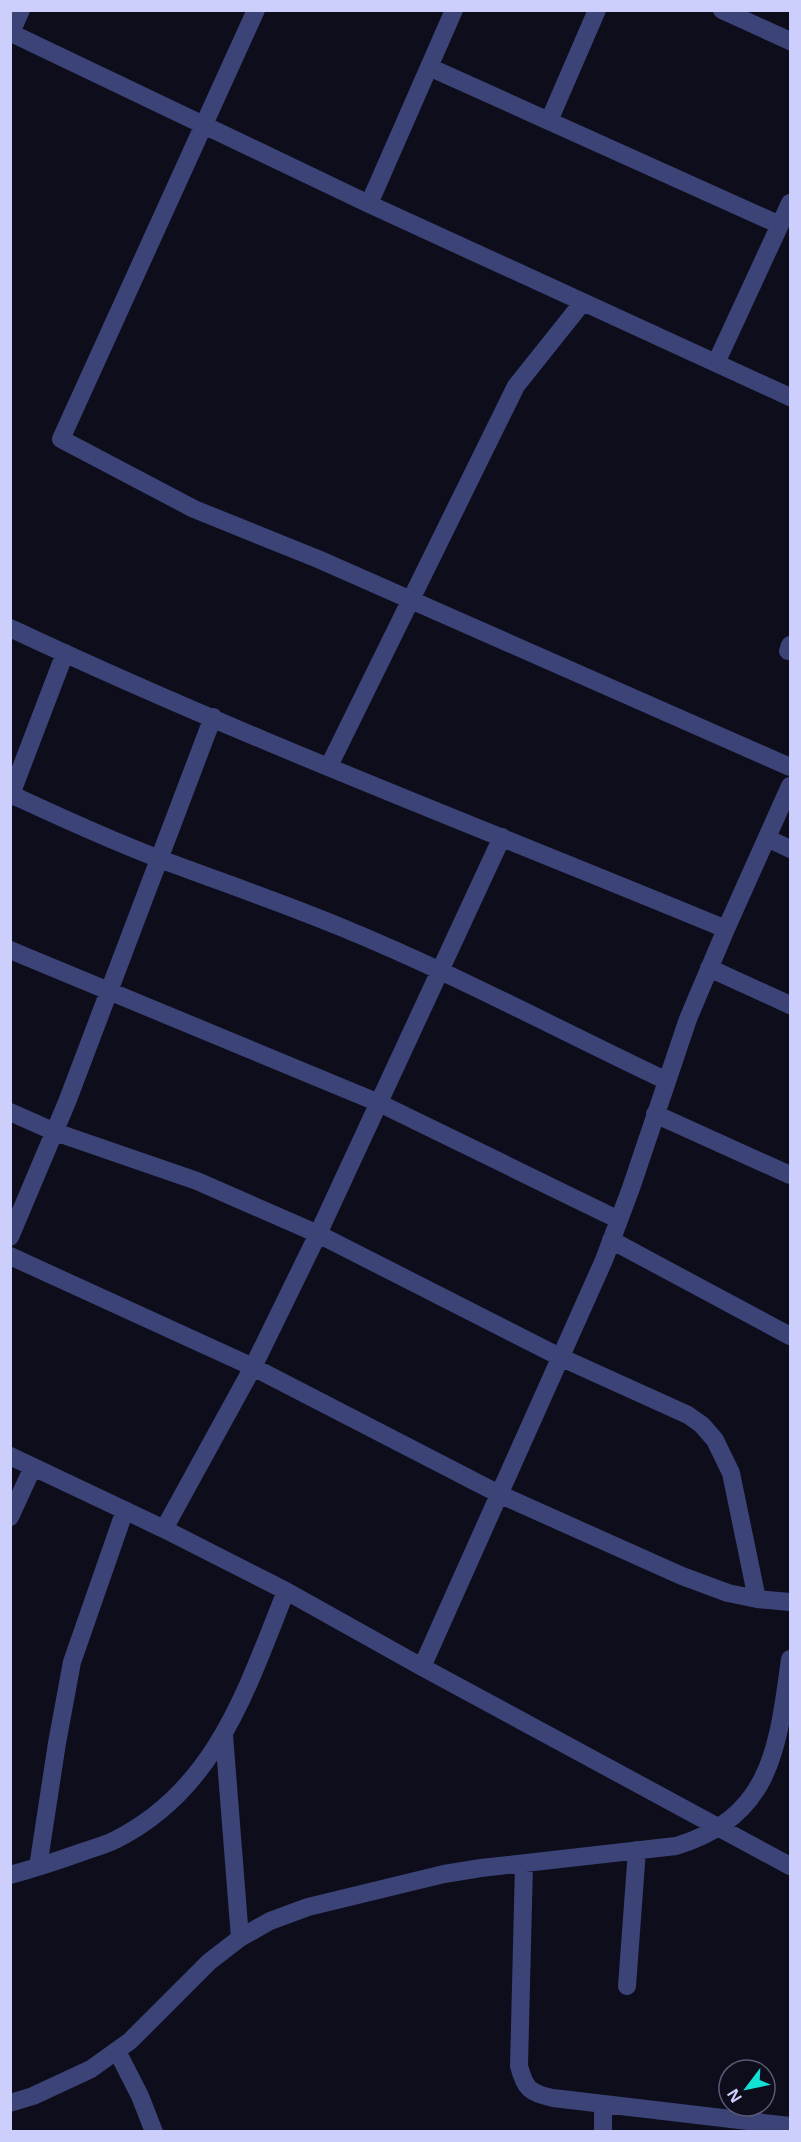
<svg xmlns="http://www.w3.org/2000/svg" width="801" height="2142" font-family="'Noto Sans',sans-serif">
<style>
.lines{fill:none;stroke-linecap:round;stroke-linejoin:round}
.minor{stroke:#3b4377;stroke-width:18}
</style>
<rect width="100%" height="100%" fill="#0d0d1c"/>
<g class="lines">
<path class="minor" d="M 256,10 L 61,439 L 194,509 L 318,559 L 790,767
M 722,10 L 790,41
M 11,33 L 369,204 L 790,397
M 10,35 L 21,10
M 429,67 L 780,225
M 549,121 L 597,10
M 369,204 L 454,10
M 716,363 L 790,203
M 10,628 C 244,738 487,830 726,929
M 788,651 L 790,645
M 329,766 L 516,386 L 583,302
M 10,794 C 60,817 109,840 160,859 C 221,882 283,903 343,928 C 453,973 559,1030 667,1081
M 10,797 L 65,653
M 767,838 L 790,849
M 10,950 L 379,1103 L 619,1220
M 709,968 L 790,1005
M 10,1112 L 55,1132 L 197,1181 L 318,1234 L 560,1357 L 688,1415 L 702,1425 L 715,1440 L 731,1473 L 757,1599
M 655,1114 L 790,1175
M 10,1237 L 67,1102 L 213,717
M 611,1240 L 790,1336
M 10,1256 L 253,1367 L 501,1495 L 682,1576 L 728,1593 L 757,1599 L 790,1602
M 10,1456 L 164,1529 L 286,1591 L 422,1667 L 790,1866
M 10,1517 L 33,1467
M 164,1529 L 253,1367 L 318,1234 L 502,837
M 422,1667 L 604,1260 L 631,1188 L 688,1019 L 726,929 L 790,786
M 224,1735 L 240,1938
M 524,1864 L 519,2066 C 525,2089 530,2093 553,2098 L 790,2126
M 38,1867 L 57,1743 L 72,1662 L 125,1510
M 10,1875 C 36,1868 60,1860 85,1851 C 94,1848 105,1845 115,1840 C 216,1790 247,1688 286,1591
M 627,1986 L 637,1850
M 117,2051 L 140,2096 L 154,2132
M 10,2103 L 33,2096 L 91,2069 L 130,2041 L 209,1962 L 240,1938 L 270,1921 L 308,1907 L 444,1874 L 481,1868 L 676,1846 C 773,1817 778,1745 790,1659
M 603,2132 L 603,2104"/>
</g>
<rect width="801" height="2142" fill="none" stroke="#cccefb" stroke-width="24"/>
<g transform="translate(747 2088) rotate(238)"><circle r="28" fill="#0d0d1c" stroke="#595a75" stroke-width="1.5"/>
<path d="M0-4.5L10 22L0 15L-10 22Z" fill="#12e1d5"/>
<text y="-9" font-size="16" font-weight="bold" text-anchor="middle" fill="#cccefb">N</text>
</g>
</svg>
